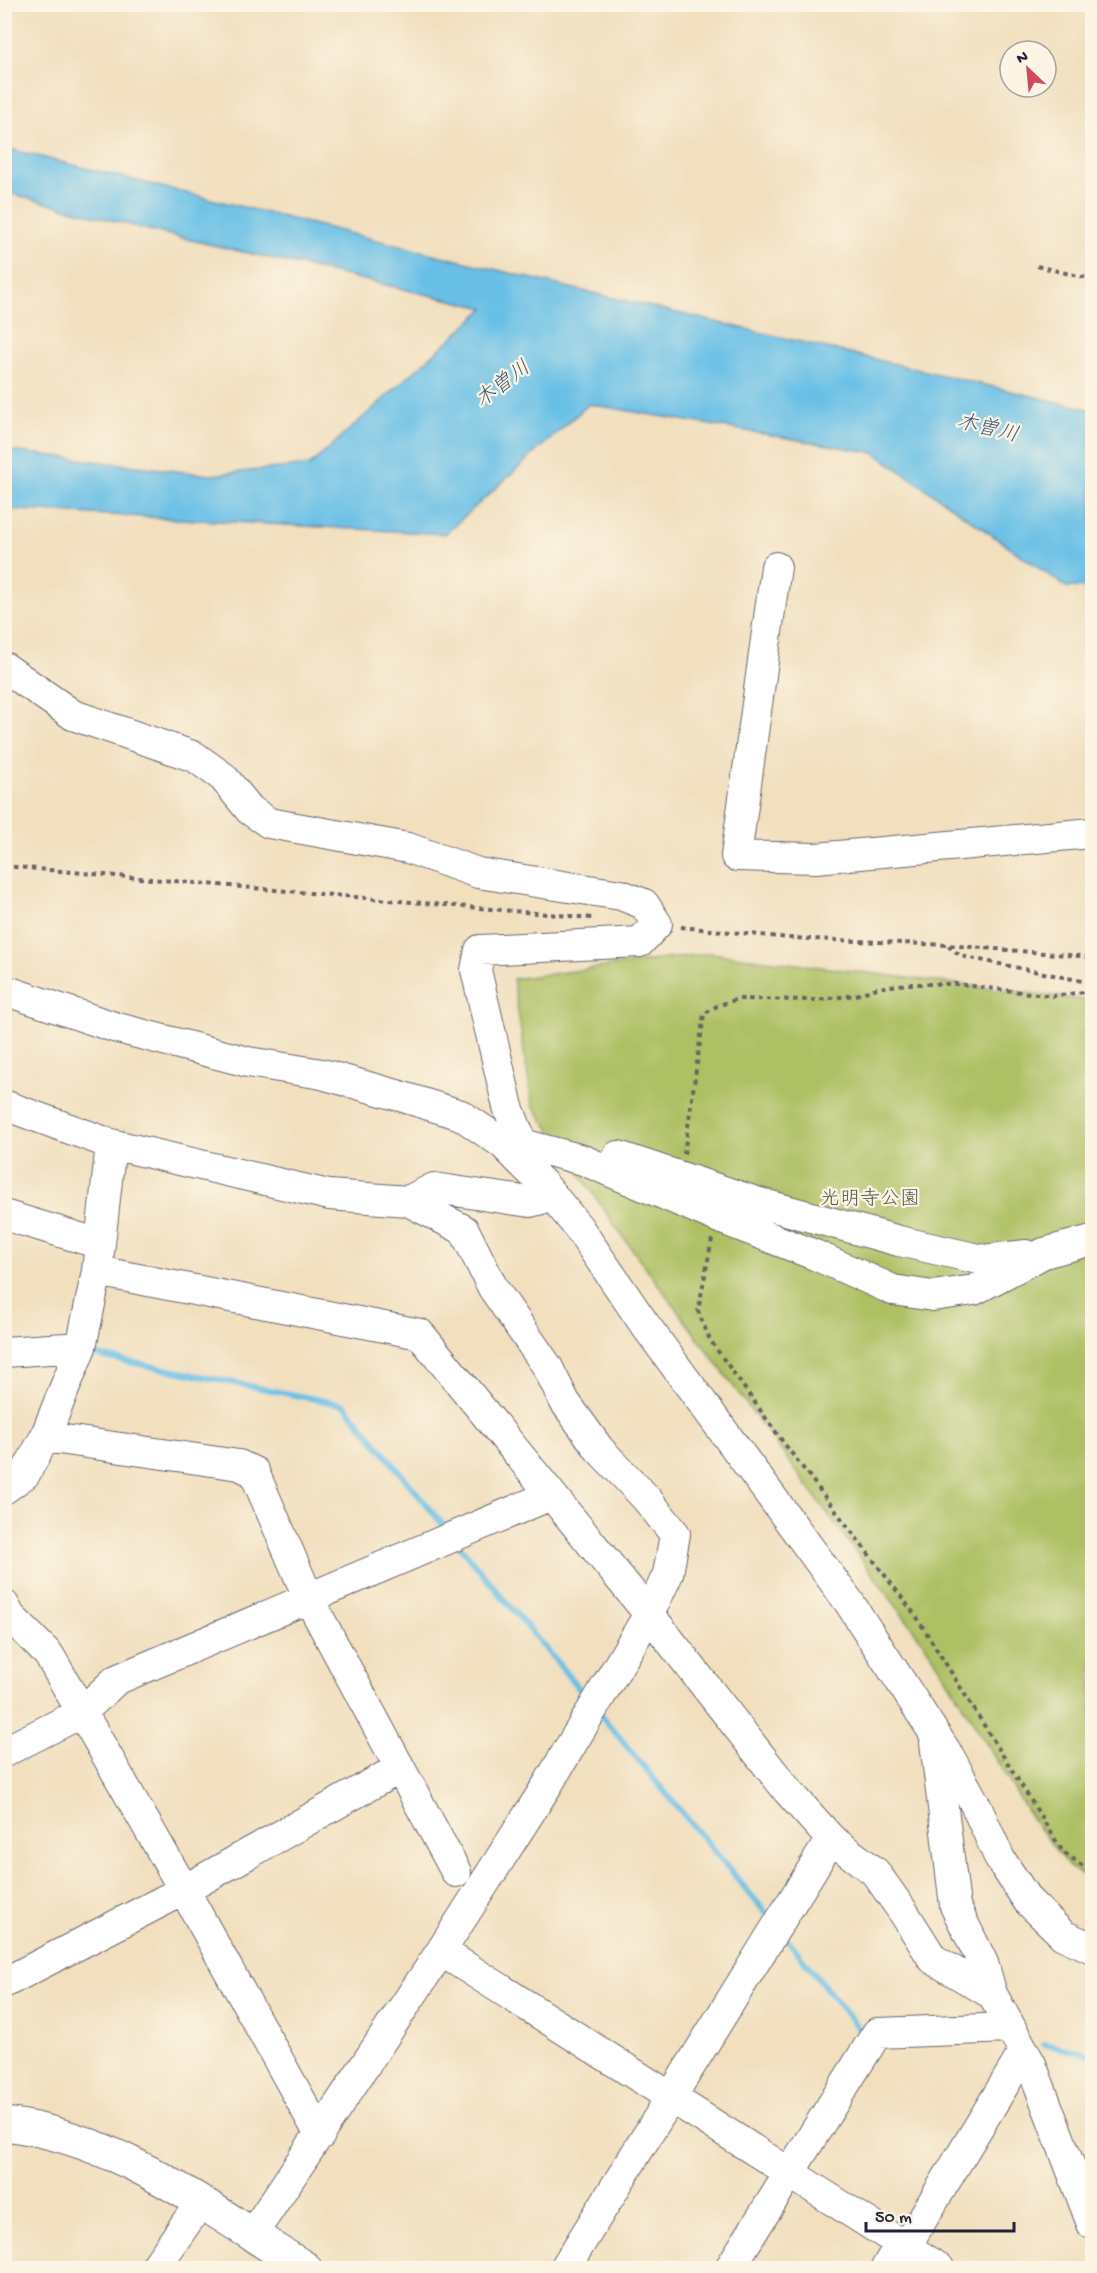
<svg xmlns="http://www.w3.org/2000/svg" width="1097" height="2273" font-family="'Gochi Hand','Klee One',sans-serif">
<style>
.green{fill:#adc064;stroke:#687150;stroke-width:1.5}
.water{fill:#69c0e6;stroke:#467190;stroke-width:1.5}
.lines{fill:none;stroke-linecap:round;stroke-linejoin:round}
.stream{stroke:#69c0e6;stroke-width:6}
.minor-casing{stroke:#6a6469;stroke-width:32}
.major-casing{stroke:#6a6469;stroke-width:35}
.path{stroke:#6a6469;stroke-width:4;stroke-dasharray:4.5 4.5;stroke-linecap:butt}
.minor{stroke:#fff;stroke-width:30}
.major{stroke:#fff;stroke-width:33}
.labels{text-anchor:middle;stroke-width:4.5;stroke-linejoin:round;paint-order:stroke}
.park-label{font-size:20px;fill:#535949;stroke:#fcf5e5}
.water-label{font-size:21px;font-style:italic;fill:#3b5977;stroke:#fcf5e5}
</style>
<rect width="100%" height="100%" fill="#fcf5e5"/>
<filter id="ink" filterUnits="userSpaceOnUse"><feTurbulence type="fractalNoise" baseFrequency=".0167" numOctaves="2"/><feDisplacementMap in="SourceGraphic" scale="12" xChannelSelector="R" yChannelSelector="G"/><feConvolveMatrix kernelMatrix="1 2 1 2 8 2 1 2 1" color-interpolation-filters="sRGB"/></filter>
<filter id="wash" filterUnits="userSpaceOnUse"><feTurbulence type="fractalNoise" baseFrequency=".008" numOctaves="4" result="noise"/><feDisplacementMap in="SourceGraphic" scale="24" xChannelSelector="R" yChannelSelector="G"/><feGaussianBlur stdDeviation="1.35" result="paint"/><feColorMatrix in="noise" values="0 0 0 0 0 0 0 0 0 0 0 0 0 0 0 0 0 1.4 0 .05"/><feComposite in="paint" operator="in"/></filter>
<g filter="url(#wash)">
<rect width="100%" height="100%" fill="#f1dfbe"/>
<path class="green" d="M 710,953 L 1092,1001 L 1092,1880 L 1069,1867 L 1032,1819 L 933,1656 L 618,1230 L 532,1104 L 513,979 Z"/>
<path class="water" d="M 5,148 L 562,286 L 1092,410 L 1092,588 L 1066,587 L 875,453 L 589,404 L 445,534 L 5,509 L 5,450 L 210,475 L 310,465 L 485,308 L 157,232 L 5,192 Z"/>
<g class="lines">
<path class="stream" d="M 89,1354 L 345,1405 L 443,1525
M 457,1543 L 581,1691
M 599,1713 L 771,1919
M 783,1934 L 862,2033
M 1044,2044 L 1092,2055"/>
</g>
</g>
<g filter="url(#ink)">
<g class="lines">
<g class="minor-casing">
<path id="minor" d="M 776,567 L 736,856 L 816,858 L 1092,833
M 4,667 L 73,715 L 195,757 L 223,777 L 250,810 L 269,823 L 408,848 L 478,873 L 621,895 L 644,904 L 657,924 L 640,942 L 480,950 L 476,970 L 508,1107 L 522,1143
M 4,990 L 114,1027 L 248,1062 L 322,1074 L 400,1096 L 461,1115 L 502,1143 L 543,1184 L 578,1227 L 643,1322 L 849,1602 L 949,1756 L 976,1806 L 1000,1859 L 1028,1901 L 1063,1935 L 1092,1948
M 4,1105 L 111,1144 L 329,1195 L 408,1201 L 434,1188 L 530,1202 L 553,1196
M 503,1143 L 511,1141 L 583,1160 L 717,1217 L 815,1255 L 893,1290 L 933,1296 L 974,1290 L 1044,1253 L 1092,1240
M 618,1156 L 756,1202 L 899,1241 L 983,1260 L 1026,1255
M 4,1215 L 100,1244 L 97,1271 L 81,1347 L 45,1437 L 25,1474 L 4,1489
M 100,1244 L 111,1144
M 97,1271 L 420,1334 L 649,1614 L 787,1790 L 831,1839 L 875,1872 L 904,1913 L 933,1959 L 992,1994 L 1031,2064 L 1092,2224
M 4,1352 L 81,1347
M 45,1437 L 239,1465 L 254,1472 L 309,1599 L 456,1872
M 4,1605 L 10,1616 L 49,1655 L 184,1890 L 320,2135
M 935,1742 L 955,1906 L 983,1963 L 992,1994
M 4,1752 L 81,1713 L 116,1680 L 551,1495
M 441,1951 L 939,2268
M 4,1983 L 184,1890 L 400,1768
M 252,2235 L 441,1951 L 548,1784 L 649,1614 L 668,1574 L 675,1534 L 645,1497 L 599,1449 L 565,1402 L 547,1366 L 493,1288 L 464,1230 L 408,1201
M 906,2246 L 1024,2052
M 155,2268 L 200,2203
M 565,2268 L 831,1839
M 730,2268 L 877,2033 L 1011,2028
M 886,2268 L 901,2242"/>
</g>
<g class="major-casing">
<path id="major" d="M 4,2124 C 116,2136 212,2211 305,2268"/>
</g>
<path class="path" d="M 1037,266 L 1082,277 L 1092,276
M 4,866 L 592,918
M 681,927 L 790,938 L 947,945 L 1092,957
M 948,946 L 961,956 L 1092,983
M 684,1154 L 704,1014 L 717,1006 L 737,999 L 816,1000 L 856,995 L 877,988 L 907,984 L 956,984 L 1053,996 L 1092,991
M 712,1239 L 698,1311 L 710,1340 L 783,1442 L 916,1616 L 1063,1852 L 1092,1872"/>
<use href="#minor" class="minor"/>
<use href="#major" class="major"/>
</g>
</g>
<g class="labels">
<g class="park-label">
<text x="870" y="1204">光明寺公園</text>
</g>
<g class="water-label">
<text transform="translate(502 383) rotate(-37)" y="7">木曽川</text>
<text transform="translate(988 427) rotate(14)" y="7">木曽川</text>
</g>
</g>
<rect width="1097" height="2273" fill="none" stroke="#fcf5e5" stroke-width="24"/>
<g transform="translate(1028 69) rotate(334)"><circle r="28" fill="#fcf5e5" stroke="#a5a1a1" stroke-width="1.5"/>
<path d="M0-4.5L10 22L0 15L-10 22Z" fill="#d1495b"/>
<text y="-9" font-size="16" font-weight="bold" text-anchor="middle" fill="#22223b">N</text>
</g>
<path d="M866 2222v9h148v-9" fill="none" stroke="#22223b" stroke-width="3"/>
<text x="875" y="2222" font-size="18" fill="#22223b" stroke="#fcf5e5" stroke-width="4.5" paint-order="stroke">50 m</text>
</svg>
